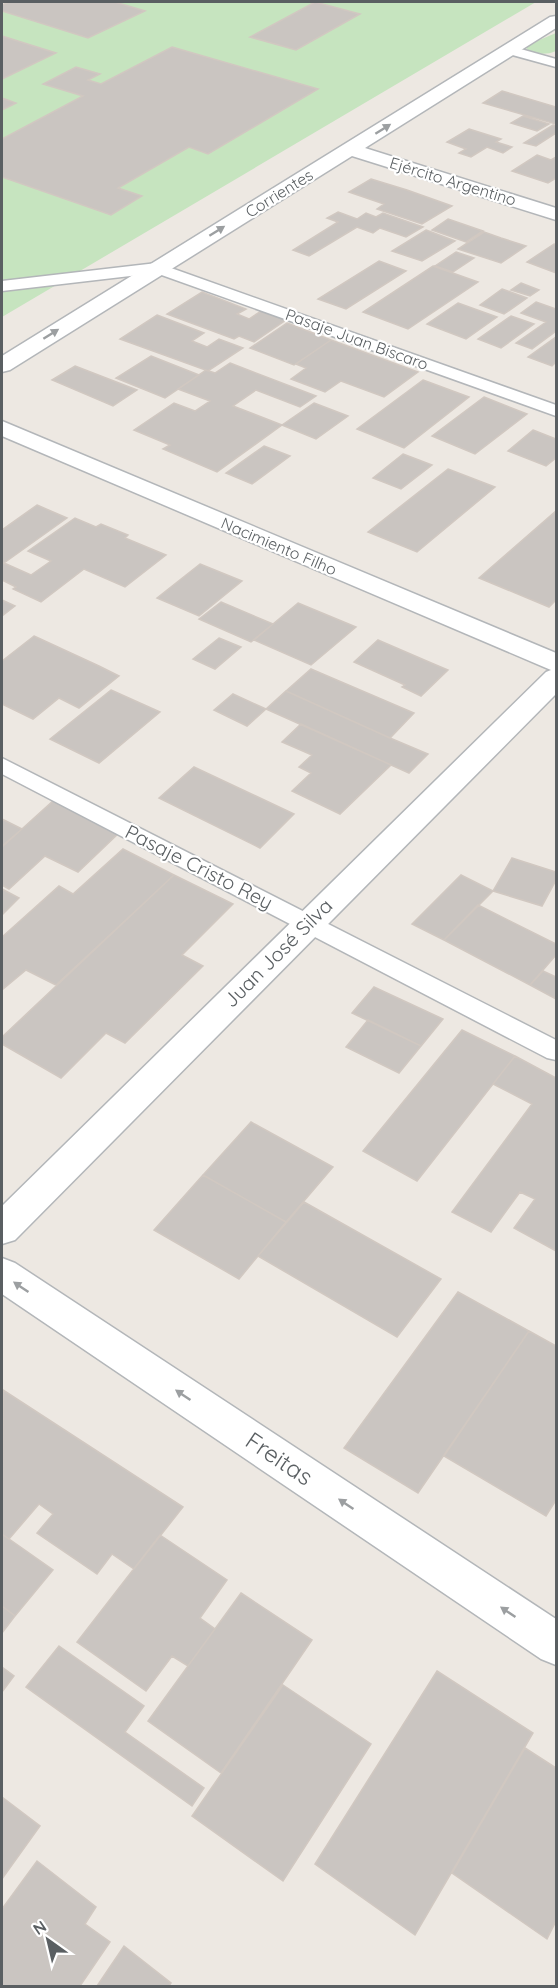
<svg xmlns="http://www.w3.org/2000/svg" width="558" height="1988" font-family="Quicksand,sans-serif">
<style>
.green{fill:#c6e4bf}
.building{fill:#cac5c1;stroke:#d1c8c1;stroke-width:1.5}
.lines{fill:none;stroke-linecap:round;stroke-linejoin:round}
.service-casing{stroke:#b3b6b9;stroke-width:3}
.minor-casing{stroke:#b3b6b9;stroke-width:3}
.service{fill:#fff;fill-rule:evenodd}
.minor{fill:#fff;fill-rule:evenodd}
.oneway{fill:#9c9fa1}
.labels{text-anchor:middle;stroke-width:4.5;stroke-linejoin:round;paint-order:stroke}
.far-street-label{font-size:16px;fill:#5a5f62;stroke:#fff}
.street-label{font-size:20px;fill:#5a5f62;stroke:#fff}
.near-street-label{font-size:24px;fill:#5a5f62;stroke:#fff}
</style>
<rect width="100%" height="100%" fill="#ede8e2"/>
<path class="green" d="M 14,2 L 536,2 L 2,317 L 2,7 Z
M 556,33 L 556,51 C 547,55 538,54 529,52 L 525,46 Z"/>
<path class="building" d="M 9,2 L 115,2 L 145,11 L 88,38 L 2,11 L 2,5 Z
M 315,2 L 360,14 L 296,50 L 250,37 Z
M 2,36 L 56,53 L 2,79 Z
M 172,47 L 318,89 L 208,154 L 189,147 L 118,188 L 142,196 L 111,215 L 2,177 L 2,139 L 83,96 L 43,84 L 76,67 L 100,74 L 88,80 L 101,84 Z
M 502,91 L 556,107 L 556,124 L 483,103 Z
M 2,98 L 16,103 L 2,110 Z
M 523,116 L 549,124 L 537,131 L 511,123 Z
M 553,125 L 556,126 L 556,133 L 536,146 L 524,143 Z
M 469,129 L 501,139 L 496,142 L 512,147 L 503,153 L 487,147 L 471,157 L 459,153 L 466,149 L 447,142 Z
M 537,155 L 551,160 L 556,157 L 556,178 L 548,183 L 512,171 Z
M 371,179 L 407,190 L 452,206 L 422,224 L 377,209 L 384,204 L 349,192 Z
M 338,212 L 357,219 L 366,213 L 376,217 L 383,213 L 423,227 L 406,237 L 380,228 L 373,233 L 357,227 L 309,256 L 293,250 L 338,222 L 327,218 Z
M 448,219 L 483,231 L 466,242 L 432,230 Z
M 426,230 L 455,241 L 422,261 L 392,251 Z
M 484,232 L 501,238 L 526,246 L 501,263 L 458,249 Z
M 554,244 L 556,245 L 556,273 L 527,262 Z
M 456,252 L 474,258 L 453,272 L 435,266 Z
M 379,261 L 406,271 L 346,309 L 318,299 Z
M 433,266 L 478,282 L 408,329 L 363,312 Z
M 521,283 L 539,290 L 530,296 L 511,290 Z
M 502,289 L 527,298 L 504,314 L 480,305 Z
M 202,292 L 246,309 L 237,314 L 249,319 L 261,311 L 286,320 L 254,342 L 239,336 L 234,339 L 167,314 Z
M 536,302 L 556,309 L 556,331 L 532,349 L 516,343 L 546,322 L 521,313 Z
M 458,303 L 497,317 L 466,339 L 427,324 Z
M 157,315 L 204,333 L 192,341 L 207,347 L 219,339 L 243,348 L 208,371 L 120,339 Z
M 511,316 L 534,324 L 501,348 L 478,339 Z
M 287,323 L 331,340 L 294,365 L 250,348 Z
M 556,337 L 556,362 L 552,366 L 528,357 Z
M 331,340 L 418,372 L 384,397 L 341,381 L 325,392 L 291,379 L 306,368 L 296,364 Z
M 151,356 L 199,375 L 165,398 L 116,378 Z
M 230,363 L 316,396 L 300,407 L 256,390 L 233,406 L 282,425 L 217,472 L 163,449 L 170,445 L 134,430 L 174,403 L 195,411 L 210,401 L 178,389 L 206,370 L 215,373 Z
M 75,366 L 137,390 L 113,406 L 52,380 Z
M 423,380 L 469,397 L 404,448 L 357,429 Z
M 484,397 L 527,414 L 475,454 L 432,436 Z
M 314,403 L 348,416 L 316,439 L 282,425 Z
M 533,430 L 556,439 L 556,458 L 546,466 L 508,451 Z
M 264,446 L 290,456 L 252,484 L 226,473 Z
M 403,454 L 432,465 L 401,489 L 373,478 Z
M 448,469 L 495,487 L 417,552 L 368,532 Z
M 37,505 L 67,518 L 4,563 L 31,575 L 51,561 L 28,551 L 75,518 L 96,527 L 101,524 L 128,535 L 125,538 L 166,555 L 125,587 L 84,569 L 41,602 L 13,589 L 16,587 L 2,580 L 2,530 Z
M 556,511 L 556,600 L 549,607 L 479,578 Z
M 200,564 L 242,581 L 199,616 L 157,598 Z
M 2,600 L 15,606 L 2,616 Z
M 221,602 L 273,624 L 251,642 L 199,619 Z
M 298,603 L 356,627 L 311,665 L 254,640 Z
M 34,636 L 99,666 L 119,676 L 79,708 L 59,698 L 33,719 L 2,704 L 2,661 Z
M 219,638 L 241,647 L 215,669 L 193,659 Z
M 378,640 L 429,662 L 448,670 L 421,696 L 402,687 L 405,685 L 354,662 Z
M 311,669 L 414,713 L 390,738 L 286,691 Z
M 111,690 L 160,712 L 99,763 L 50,739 Z
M 286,691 L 390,738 L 428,754 L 409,773 L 266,709 Z
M 233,694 L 266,709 L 247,726 L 214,710 Z
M 301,724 L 391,765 L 340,814 L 292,791 L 311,773 L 299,767 L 312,755 L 282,742 Z
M 194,767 L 294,814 L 260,848 L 159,798 Z
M 53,801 L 120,832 L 78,872 L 45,856 L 9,889 L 2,885 L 2,847 Z
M 2,819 L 22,829 L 2,846 Z
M 123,849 L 174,875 L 56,985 L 26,970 L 2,990 L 2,937 L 59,886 L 73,894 Z
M 512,858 L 556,872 L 556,880 L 542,906 L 493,891 Z
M 174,875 L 233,904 L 182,955 L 203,966 L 125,1043 L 106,1033 L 61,1078 L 2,1044 L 2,1037 Z
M 461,875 L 493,891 L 444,940 L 412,924 Z
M 2,889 L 19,898 L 2,915 Z
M 478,905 L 556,944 L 556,955 L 530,985 L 444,940 Z
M 543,971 L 556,977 L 556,999 L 530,985 Z
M 374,987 L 443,1019 L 421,1046 L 352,1013 Z
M 368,1020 L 421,1046 L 399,1073 L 346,1047 Z
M 462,1030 L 515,1056 L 417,1181 L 363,1151 Z
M 515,1056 L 556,1078 L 556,1251 L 514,1228 L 535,1199 L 520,1192 L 491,1232 L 452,1212 L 532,1104 L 493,1084 Z
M 251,1122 L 333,1167 L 286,1222 L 203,1175 Z
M 203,1175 L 286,1222 L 239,1279 L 154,1230 Z
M 304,1202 L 441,1279 L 397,1337 L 258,1256 Z
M 458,1292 L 529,1331 L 418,1493 L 344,1448 Z
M 529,1331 L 556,1346 L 556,1500 L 546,1516 L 444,1456 Z
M 3,1390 L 183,1507 L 134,1569 L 112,1554 L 97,1574 L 37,1533 L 53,1514 L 39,1504 L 9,1539 L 2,1534 Z
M 2,1534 L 53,1570 L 15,1616 L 2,1606 Z
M 160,1535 L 227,1580 L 200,1618 L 215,1629 L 188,1666 L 172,1656 L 146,1691 L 77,1642 Z
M 241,1593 L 312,1640 L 221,1773 L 148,1721 Z
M 2,1606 L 15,1616 L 2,1633 Z
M 59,1646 L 144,1706 L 125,1732 L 204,1788 L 192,1806 L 26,1687 Z
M 2,1667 L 14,1676 L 2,1692 Z
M 437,1671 L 533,1733 L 415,1935 L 315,1864 Z
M 283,1685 L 371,1744 L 283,1881 L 192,1816 Z
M 525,1748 L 556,1768 L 556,1921 L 547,1939 L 452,1873 Z
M 2,1797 L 40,1826 L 2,1879 Z
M 37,1861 L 96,1907 L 85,1924 L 110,1942 L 80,1986 L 2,1986 L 2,1909 Z
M 124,1946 L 171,1983 L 169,1986 L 97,1986 Z"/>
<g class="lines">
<g class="service-casing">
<path id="service" d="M 510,46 L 556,59 L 556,67 L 505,53 L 504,50 L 505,47 Z
M 157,263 L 556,405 L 556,416 L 156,273 L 2,291 L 2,281 Z
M 2,758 L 556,1040 L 556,1060 L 547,1058 L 2,774 Z"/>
</g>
<g class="minor-casing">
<path id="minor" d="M 556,16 L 556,28 L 365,148 L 556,208 L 556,220 L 352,156 L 10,370 L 2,372 L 2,356 L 550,17 Z
M 2,421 L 556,653 L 556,694 L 15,1240 L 2,1244 L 2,1206 L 546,672 L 551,670 L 2,436 Z
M 2,1258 L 15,1263 L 556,1619 L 556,1665 L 541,1659 L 2,1294 Z"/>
</g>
<use href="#service" class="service"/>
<use href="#minor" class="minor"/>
</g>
<defs><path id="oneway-solid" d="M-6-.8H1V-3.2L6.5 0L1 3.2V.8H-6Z" transform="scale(1.5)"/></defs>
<g class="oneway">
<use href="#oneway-solid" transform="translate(383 129) rotate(-32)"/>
<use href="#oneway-solid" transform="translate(217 231) rotate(-32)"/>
<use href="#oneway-solid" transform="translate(51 334) rotate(-32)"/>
<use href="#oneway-solid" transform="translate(21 1287) rotate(-146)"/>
<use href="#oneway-solid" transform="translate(183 1395) rotate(-146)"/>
<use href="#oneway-solid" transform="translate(346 1504) rotate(-146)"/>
<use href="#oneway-solid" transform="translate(508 1612) rotate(-146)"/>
</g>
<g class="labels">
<g class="far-street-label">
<text transform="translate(453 181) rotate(17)" y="6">Ejército Argentino</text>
<text transform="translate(279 193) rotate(-32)" y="6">Corrientes</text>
<text transform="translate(357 339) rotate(20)" y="6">Pasaje Juan Biscaro</text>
<text transform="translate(279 546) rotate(23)" y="6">Nacimiento Filho</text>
</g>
<g class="street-label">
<text transform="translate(199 867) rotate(27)" y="7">Pasaje Cristo Rey</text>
<text transform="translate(278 953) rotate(-45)" y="7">Juan José Silva</text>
</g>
<g class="near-street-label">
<text transform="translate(279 1459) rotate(34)" y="8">Freitas</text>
</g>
</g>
<rect width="558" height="1988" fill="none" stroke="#5a5f62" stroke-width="6"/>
<g transform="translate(48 1940) rotate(326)" stroke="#ffffff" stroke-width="4.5" paint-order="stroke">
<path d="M0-4.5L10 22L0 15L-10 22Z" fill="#5a5f62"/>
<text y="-9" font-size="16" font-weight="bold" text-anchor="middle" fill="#5a5f62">N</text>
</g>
</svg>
